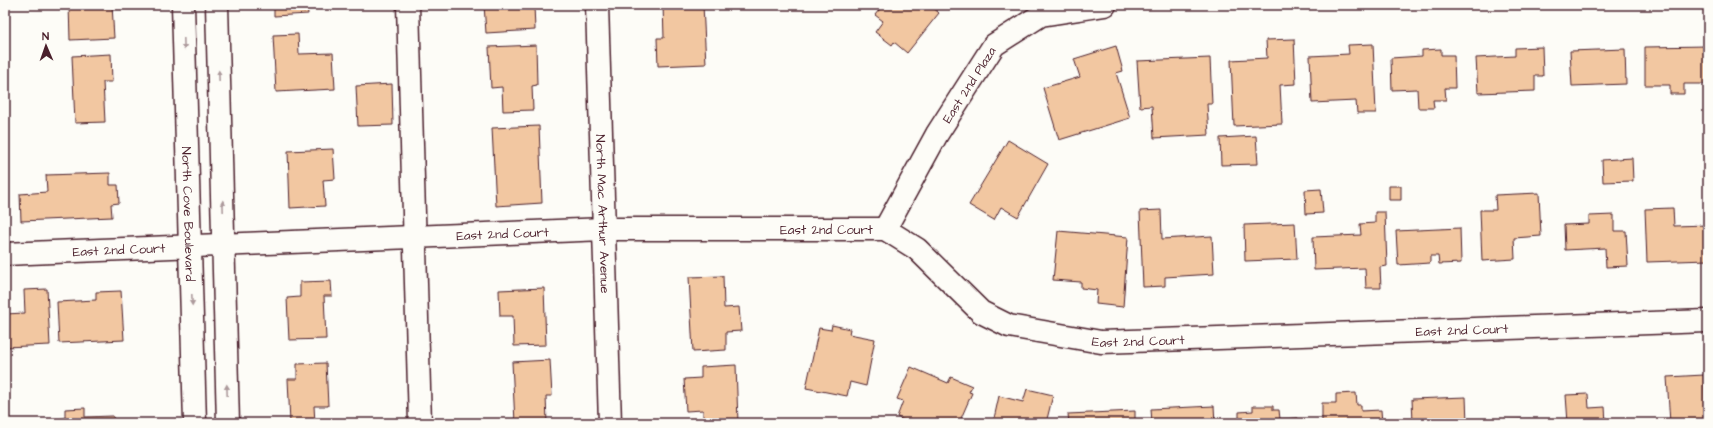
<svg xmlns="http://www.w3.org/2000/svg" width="1713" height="428" font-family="'Architects Daughter',sans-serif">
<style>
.building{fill:#f2c7a1;stroke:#4a1f2b}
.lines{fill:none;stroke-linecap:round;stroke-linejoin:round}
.minor-casing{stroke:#4a1f2b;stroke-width:25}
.minor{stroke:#fdfcf7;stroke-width:22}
.oneway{fill:#ac999b}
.labels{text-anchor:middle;stroke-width:3.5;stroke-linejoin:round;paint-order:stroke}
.street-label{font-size:13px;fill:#4a1f2b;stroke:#fdfcf7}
</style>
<rect width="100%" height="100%" fill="#fdfcf7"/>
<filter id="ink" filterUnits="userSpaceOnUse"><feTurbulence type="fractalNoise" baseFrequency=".025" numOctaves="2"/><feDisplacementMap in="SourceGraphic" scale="8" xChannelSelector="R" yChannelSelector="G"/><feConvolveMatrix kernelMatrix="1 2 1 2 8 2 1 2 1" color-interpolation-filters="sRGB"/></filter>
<g filter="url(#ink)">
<path class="building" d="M 69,5 L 112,5 L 114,38 L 70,40 Z
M 274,5 L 307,5 L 308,14 L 274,16 Z
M 484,5 L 534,5 L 535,30 L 486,33 Z
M 663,5 L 703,5 L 706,64 L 658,66 L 657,38 L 664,38 Z
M 883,5 L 930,5 L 939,13 L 907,53 L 894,42 L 892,45 L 875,32 L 883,21 L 875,15 Z
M 298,34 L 299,54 L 333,53 L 335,89 L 276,92 L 273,35 Z
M 1294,39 L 1296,84 L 1280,85 L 1282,124 L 1234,126 L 1231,60 L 1267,58 L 1266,40 Z
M 1373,44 L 1376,113 L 1357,113 L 1356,101 L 1312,103 L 1310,56 L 1349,54 L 1348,45 Z
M 536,45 L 537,85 L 532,86 L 533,110 L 503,111 L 502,87 L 491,88 L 489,47 Z
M 1116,46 L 1123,71 L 1116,73 L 1130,118 L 1059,140 L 1043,88 L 1080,77 L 1074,59 Z
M 1708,46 L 1708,84 L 1684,84 L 1684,94 L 1670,94 L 1670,85 L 1645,85 L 1645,47 Z
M 1542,47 L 1543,76 L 1535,76 L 1535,91 L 1478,93 L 1476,58 L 1515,56 L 1515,48 Z
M 1441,49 L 1441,55 L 1454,55 L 1455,88 L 1445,88 L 1446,100 L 1433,100 L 1434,108 L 1418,108 L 1417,89 L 1392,90 L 1391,58 L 1422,56 L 1422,50 Z
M 1625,49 L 1626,84 L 1572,86 L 1570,51 Z
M 111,54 L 112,82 L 103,82 L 105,122 L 75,123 L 72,56 Z
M 1210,58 L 1212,104 L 1207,104 L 1209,135 L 1154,138 L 1152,106 L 1140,107 L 1137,61 Z
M 392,84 L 393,125 L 358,126 L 356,86 Z
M 539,126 L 542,203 L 496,206 L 492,128 Z
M 1256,136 L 1258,164 L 1221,165 L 1220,138 Z
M 1008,140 L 1048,164 L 1018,217 L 1001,207 L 994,220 L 969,205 Z
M 333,149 L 335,179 L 323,180 L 325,206 L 290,208 L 288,151 Z
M 1632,158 L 1633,181 L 1603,182 L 1602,160 Z
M 110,173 L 110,185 L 118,185 L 119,203 L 111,204 L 112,217 L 21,221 L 20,194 L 47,192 L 46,175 Z
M 1389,186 L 1401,186 L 1401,200 L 1389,200 Z
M 1321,189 L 1323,213 L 1306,214 L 1305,190 Z
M 1539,193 L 1541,236 L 1514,238 L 1515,259 L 1482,261 L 1480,210 L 1496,210 L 1495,195 Z
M 1673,208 L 1674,226 L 1708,225 L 1708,260 L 1647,262 L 1645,209 Z
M 1161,210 L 1162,239 L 1212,236 L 1214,274 L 1165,277 L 1165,286 L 1143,287 L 1140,211 Z
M 1375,212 L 1385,212 L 1387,266 L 1380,267 L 1381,288 L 1366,288 L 1365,268 L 1314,270 L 1313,237 L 1361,235 L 1360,224 L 1375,223 Z
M 1614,215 L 1614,231 L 1626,231 L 1628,266 L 1606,267 L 1605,248 L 1565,250 L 1564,225 L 1589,224 L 1589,216 Z
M 1295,223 L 1297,259 L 1245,261 L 1244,225 Z
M 1460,228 L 1461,263 L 1439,264 L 1438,256 L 1430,256 L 1430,263 L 1398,265 L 1396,231 Z
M 1058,231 L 1128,237 L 1123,307 L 1096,304 L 1097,290 L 1081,288 L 1081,282 L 1053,280 Z
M 723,276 L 724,308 L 739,307 L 741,331 L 726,332 L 726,350 L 693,352 L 689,277 Z
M 331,281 L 332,296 L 324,296 L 326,339 L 289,340 L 287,298 L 300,297 L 300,282 Z
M 544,288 L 546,345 L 514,346 L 513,316 L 500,316 L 499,290 Z
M 47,289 L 50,345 L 5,347 L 5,314 L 25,313 L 24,290 Z
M 121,291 L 124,340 L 59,343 L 57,302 L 96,300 L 96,292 Z
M 832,325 L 850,329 L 849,334 L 875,339 L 866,386 L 850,382 L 847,396 L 806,388 L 819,328 L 831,330 Z
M 550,360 L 552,396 L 546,396 L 547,423 L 515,423 L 512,362 Z
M 326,363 L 328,406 L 314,406 L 315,423 L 290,423 L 288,379 L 297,379 L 297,364 Z
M 736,365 L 738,423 L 703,423 L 703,410 L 686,411 L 684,379 L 701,378 L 701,367 Z
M 911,367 L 948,383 L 951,377 L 972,386 L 969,392 L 972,393 L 959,423 L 911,423 L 897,417 L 903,401 L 897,399 Z
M 1704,375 L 1706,423 L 1670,423 L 1667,377 Z
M 1027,389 L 1053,395 L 1046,423 L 993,423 L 999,396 L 1023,402 Z
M 1356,393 L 1357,405 L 1361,405 L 1361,411 L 1381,410 L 1382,423 L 1322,423 L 1322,403 L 1336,403 L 1336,394 Z
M 1588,394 L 1589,408 L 1605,407 L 1606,423 L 1568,423 L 1566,395 Z
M 1466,397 L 1467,423 L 1413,423 L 1412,399 Z
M 1214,406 L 1215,423 L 1152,423 L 1151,409 Z
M 1253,406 L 1273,406 L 1273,410 L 1279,410 L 1280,419 L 1298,418 L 1299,423 L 1239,423 L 1239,412 L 1253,411 Z
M 85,408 L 85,417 L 113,416 L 114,423 L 54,423 L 54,419 L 65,418 L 65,409 Z
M 1135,411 L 1135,423 L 1069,423 L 1068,414 Z
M 1531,419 L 1531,423 L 1503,423 L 1503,420 Z"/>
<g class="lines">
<g class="minor-casing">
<g id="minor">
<path id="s1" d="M 183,5 L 195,423"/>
<path d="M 217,5 L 228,423"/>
<path d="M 408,5 L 420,423"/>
<path id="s2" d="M 597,5 L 610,423"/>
<path id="s3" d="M 885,229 L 937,134 L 994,45 L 1041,15 L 1105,5"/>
<path id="s4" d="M 5,254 L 604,229 L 885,229 L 917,249 L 981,312 L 1009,326 L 1101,342 L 1708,321"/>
</g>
</g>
<use href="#minor" class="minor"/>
</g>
<defs><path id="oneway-solid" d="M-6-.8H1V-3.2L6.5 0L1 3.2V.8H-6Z"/></defs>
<g class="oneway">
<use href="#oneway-solid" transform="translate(184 44) rotate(88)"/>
<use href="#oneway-solid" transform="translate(219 76) rotate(-92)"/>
<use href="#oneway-solid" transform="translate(223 206) rotate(-92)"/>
<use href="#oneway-solid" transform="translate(192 300) rotate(88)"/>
<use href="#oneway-solid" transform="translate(227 390) rotate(-92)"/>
</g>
</g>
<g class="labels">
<g class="street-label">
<text dy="5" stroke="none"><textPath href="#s3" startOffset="167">East 2nd Plaza</textPath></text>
<text dy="5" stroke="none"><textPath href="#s1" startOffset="209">North Cove Boulevard</textPath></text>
<text dy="5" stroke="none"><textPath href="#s2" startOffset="209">North Mac Arthur Avenue</textPath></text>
<text dy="5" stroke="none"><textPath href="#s4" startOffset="822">East 2nd Court</textPath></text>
<text dy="5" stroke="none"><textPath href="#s4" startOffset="498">East 2nd Court</textPath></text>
<text dy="5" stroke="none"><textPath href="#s4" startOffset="114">East 2nd Court</textPath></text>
<text dy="5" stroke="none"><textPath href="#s4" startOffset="1494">East 2nd Court</textPath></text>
<text dy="5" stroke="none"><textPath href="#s4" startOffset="1170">East 2nd Court</textPath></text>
</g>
</g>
<rect width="1713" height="428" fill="none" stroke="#fdfcf7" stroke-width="20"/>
<rect x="10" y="10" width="1693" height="408" fill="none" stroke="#4a1f2b" stroke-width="1.5" filter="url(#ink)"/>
<g transform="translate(46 46) rotate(358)" stroke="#fdfcf7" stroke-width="3" paint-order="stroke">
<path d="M0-3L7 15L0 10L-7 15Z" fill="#4a1f2b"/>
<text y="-6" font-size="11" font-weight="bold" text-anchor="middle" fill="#4a1f2b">N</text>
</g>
</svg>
